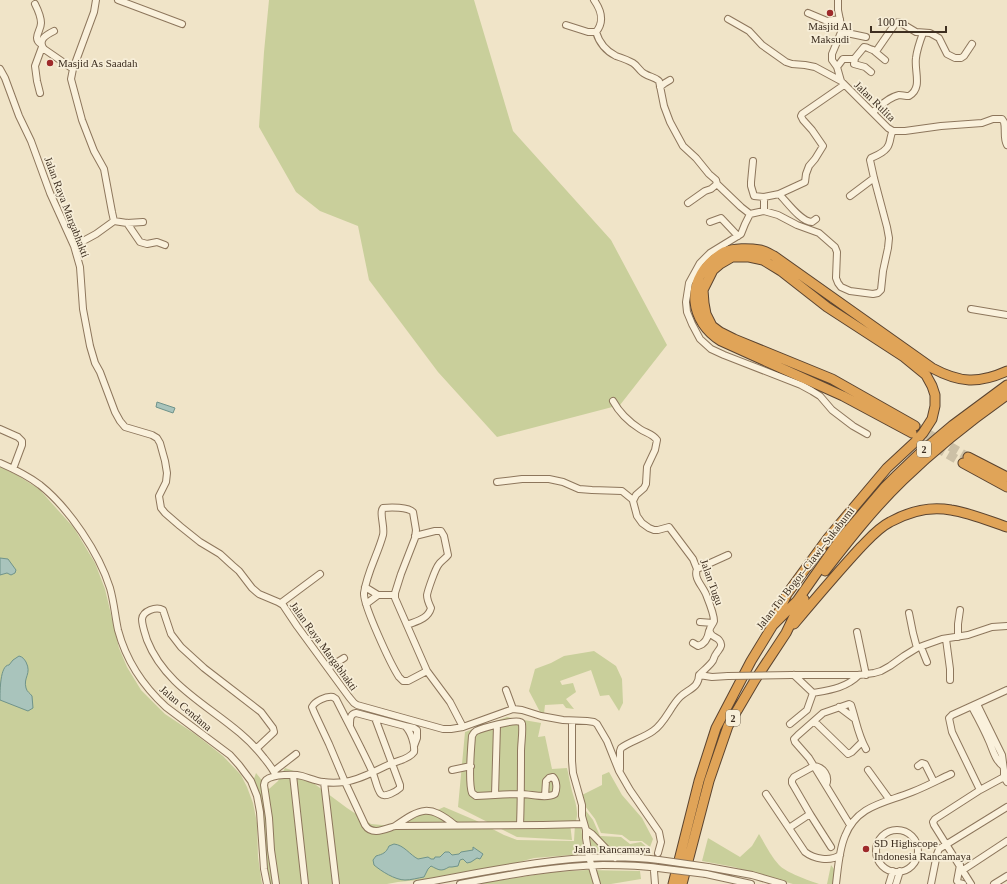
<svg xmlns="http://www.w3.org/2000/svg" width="1007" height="884" font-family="'Times New Roman',serif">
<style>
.green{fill:#c9cf9b}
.water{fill:#a9c4bc;stroke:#6f938a}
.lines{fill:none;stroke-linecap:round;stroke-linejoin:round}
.highway-tunnel{stroke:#ccc0a6;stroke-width:9;stroke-dasharray:9 4.5;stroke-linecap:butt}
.minor-casing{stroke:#8d765c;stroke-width:8}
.highway-casing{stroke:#5b4430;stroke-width:11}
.minor{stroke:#faf1dc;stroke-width:6}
.highway{stroke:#e0a458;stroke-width:9}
.minor-bridge-casing{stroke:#8d765c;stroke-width:8;stroke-linecap:butt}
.minor-bridge{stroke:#faf1dc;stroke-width:6}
.poi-dot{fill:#9e2a2b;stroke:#f7eed8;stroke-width:1.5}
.labels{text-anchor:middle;stroke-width:3.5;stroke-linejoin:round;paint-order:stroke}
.shield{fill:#f7eed8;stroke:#756857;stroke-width:1}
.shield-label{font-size:10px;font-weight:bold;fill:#3d2e20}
.poi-label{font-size:11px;fill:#3d2e20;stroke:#f7eed8;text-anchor:start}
.street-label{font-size:11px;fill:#3d2e20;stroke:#f7eed8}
</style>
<rect width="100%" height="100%" fill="#f0e4c8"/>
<path class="green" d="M 269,0 L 474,0 L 513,131 L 611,240 L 667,345 L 620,405 L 497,437 L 438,372 L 369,280 L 358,226 L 320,211 L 296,192 L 259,127 L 264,52 Z
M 0,467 L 17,475 L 39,489 L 74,528 L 95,563 L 105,589 L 119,648 L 127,667 L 141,690 L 165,714 L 195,734 L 223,756 L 241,775 L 247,787 L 253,803 L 257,823 L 258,857 L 262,884 L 0,884 Z
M 594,651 L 616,666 L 622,679 L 623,703 L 619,711 L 609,695 L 600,696 L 591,670 L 560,681 L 562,685 L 573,683 L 576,692 L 566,699 L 574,709 L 566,708 L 563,704 L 545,705 L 544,714 L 540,712 L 529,691 L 535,669 L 551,663 L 564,656 Z
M 507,717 L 541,723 L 538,737 L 545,736 L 552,769 L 567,768 C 569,776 570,784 572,791 C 575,801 579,811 576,821 L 570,823 L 572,840 L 517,837 L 458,807 L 465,732 Z
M 285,768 L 303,774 L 316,785 L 347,808 L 371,824 L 403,827 L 423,808 L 433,812 L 444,807 L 477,821 L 504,835 L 517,840 L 574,841 L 575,824 L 581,825 L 584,854 L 534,858 L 470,875 L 398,882 L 387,884 L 269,884 L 253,782 L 256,773 L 269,789 L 278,781 Z
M 609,772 L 622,795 L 642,818 L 653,839 L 650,847 L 642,841 L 630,841 L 622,835 L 601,833 L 595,819 L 585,806 L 582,795 L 602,785 L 602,775 Z
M 583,807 L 593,820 L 600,836 L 621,837 L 630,844 L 641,842 L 648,848 L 651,855 L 614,854 L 607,856 L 601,853 L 591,852 Z
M 759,834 C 765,844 771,856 779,865 C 785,872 810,881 819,884 L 793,884 L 734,867 L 702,861 L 708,838 L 740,857 L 752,846 Z
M 831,865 L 834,869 L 837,869 L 834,884 L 827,884 Z
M 587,870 L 640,871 L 641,879 L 611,884 L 476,884 L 554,872 Z"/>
<path class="water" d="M 157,402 L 175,408 L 173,413 L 156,407 Z
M 0,558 L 8,559 L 16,570 L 15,573 L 11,575 L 7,573 L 0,575 Z
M 19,656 C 23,657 24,659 26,662 C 32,674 23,677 26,688 C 27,692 30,693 32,696 L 33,708 L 28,711 L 0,700 C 0,691 0,665 9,665 L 13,660 Z
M 394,844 C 404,845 410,855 418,859 L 428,857 L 431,859 L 434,859 L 435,857 L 440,857 L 445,852 L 449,852 L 452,855 L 459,854 L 461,852 L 473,850 L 473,847 L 483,854 L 480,859 L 477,858 L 471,862 L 467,863 L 463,859 L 460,860 L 458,866 L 452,867 L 449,867 C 441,872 439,870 431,866 L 428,869 L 424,877 C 418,878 411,880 405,880 C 395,880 381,871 374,865 L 373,860 L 376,856 C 383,854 386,853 389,846 Z"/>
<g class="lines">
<path class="highway-tunnel" d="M 915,426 L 968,457
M 913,434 L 963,463"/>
<g class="minor-casing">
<path id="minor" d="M 118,0 L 182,24
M 594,0 C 601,10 605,21 596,32 C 599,42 606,51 616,56 C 622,58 628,60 633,63 C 638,66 640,72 645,74 C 650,77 655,77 659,81 L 664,106 L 670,122 L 683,146 L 696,158 L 709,174 L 716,180 L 717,184 L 741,207 L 750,214 L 764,211 L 764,197 L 779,194 L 805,182 L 806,174 L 809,166 L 815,159 L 823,146 L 812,130 L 803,120 L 801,116 L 802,114 L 844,85
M 838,0 L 838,10 L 842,30 L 832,54 L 832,60 L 837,67 L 841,81 L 888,128 L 893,131 L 905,131 L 941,126 L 982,123 L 993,119 L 1002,119 L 1004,122 C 1006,130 1003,138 1007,145
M 35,4 C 38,10 41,16 41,23 C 41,31 32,38 41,44
M 808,13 L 827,21 L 840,19
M 728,19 L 749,31 L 762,45 L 786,62 L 792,64 L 805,65 L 815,67 L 841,81
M 566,25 L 588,32 L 596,32
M 54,31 C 46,35 37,40 44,49 L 73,69
M 842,32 L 866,37
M 873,50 L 885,60
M 855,58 L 854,64 L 865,67 L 871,72
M 837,67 L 843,59 L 854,59 L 855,58 L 864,47 C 869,47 872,52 877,50 L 895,24 L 898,22 L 901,23 L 916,32 L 930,33 L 939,38 L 947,54 L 955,58 L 961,58 L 964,56 L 972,44
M 0,69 L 5,78 L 19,116 L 31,141 L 50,193 L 74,246 L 80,267 L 83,309 L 90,346 L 95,363 L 100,372 L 115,412 L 120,421 L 125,427 L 152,435 L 157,438 L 160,443 L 165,461 L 167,473 L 166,482 L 159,496 L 161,508 L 165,513 L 180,526 L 200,542 L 220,554 L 232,565 L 239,571 L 252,588 L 259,594 L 278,602 L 283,605 L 297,626 L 349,697 L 354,703 L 357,705 L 443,729 L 451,729 L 463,727 L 513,709 L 522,710 L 541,716 L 563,720 L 587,721 L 594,722 L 597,724 L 607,741 L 619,771 L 630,790 L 659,832 L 661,842 L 658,853
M 660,87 L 665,83 L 670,80
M 40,93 L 37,81 L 35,66 L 42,47
M 873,112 C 880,106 889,97 899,95 C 902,95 905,96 909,96 C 923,88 914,71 916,58 C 917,49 920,41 923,33
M 753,161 L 751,182 L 751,186 L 754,196 L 764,197
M 779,194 C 787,202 801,222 812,222 L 816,219
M 850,196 L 874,178
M 688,203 L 705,191 L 711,189 L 717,184
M 764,211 L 778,215 L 797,225 L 819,233 L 835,247 L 837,252 L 836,278 L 838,283 L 841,287 L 850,291 L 873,294 L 878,293 L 881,290 L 883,271 L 888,248 L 889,238 L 887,227 L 874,178 L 870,160 L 871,158 C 878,155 887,151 889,144 C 891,139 890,135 893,131
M 750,214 L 745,224 L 741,234 L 710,253 L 700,263 L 689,283 L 686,302 L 687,312 L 692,324 L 700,339 L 711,349 L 724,355 L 801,385 L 812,391 L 820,396 L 832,410 L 853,426 L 867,434
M 114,221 L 127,223 L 143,222
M 710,222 L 721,218 L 738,236
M 127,223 L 140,242 L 147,244 L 157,242 L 165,245
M 74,246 L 96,234 L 114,221 L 112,212 L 104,169 L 94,151 L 82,120 L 71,79 L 73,69 L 94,12 L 96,0
M 971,309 L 1007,315
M 613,401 C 619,412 629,422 640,429 C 646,433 653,434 657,440 L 655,450 L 647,467 L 646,484 L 644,488 L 636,495 L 633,501 L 637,516 L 642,523 L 649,528 L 654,530 L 658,530 L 669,527 L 693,559 L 697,569 C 693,579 704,587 707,597 C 709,602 714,615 714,621 C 713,625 708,628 710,632 C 711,637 717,637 719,640 C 724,646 719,649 716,654 C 714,656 714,660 712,662 C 708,667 703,671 699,675 C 699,688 688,689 680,697 C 670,707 665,723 653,731 C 643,738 631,741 621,748 L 620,751 L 620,769
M 0,429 L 18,437 L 22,441 L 22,445 L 13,469
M 0,463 C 14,469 28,476 40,485 C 69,508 99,553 110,588 C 114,602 115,616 118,630 C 126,660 143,686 166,707 L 230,755 L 239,765 L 251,781 L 257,796 L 260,812 L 264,869 L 267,884
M 497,482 L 522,479 L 549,479 L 563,482 L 579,489 L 592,490 L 622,491 L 633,500
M 697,569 L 728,555
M 365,587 L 378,595
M 281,603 L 320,574
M 366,604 L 378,595 L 395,595
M 909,613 L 913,633 L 917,648
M 700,622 L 713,623
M 407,625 C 417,621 428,619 431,608 C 429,604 427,600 427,595 C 428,590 435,569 439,564 C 441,561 445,559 448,555 L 444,536 L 441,531 L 435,531 L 415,536
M 857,632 L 866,675
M 958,637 L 958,624 L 960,610
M 946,639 L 950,669 L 950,680
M 693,643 L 698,646 C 705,644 708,638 709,631
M 921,647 L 927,662
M 328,668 L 344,658
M 427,671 L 408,681 L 403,681 L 399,677 C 391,665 363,605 364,593 C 367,572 378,554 383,535 C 385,527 379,513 383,508 C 391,507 408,507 413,512 L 416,530 L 415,538 L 401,574 L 395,593 L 395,598 L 427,671 L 450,702 L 463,727
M 699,675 L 712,677 L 728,676
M 791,675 L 859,675 L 874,673 L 881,671 L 890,666 L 904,656 L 917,648 L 925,645 L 942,639 L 968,635 L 992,627 L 1007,626
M 506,690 L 513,709
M 813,693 C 830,690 846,688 859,675
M 977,704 L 1002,755 L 1004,770 L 1004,777 L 1007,782
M 839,707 L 855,719
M 972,707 C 978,718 984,729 989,741 C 993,750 995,760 1003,766
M 375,718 L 400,785 L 400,788 C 397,791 385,798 381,794 C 377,790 375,777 372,771 C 361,747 348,723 336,699 L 333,697 C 326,696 315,701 312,707 L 314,712 L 329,744 L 345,782 L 365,825 C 372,836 385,829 395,826 L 543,825 L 584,824
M 572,721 L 572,761 L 573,773 L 582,805 L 582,816 L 586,830 L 586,838 L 589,857 L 597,884
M 814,721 L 848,754 L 852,752 L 862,742
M 790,724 L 807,710 L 813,693 L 794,675
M 405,726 L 414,728 L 417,730 L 417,738 L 414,746
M 257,748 L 274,732 L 273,728 L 261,712 L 204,668 L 181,647 L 171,634 L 163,610 C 156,606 143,611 142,619 C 142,626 145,633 147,640 C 169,696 230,713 264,758 C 269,764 273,769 276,776
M 918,766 L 922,763 L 925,764 L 934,782
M 452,770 L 471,766
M 868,770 L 889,799
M 274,771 L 296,754
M 293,775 L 305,884
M 324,782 L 336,884
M 826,785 C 830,776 823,767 814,766 L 794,777 L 792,780 L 792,783 L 810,814 L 831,847
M 980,790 L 952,732 L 949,718 L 952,715 L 1007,690
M 766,794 L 805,852 C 814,859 830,862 840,855
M 495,795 L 497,725
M 520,825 C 521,801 521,776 521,752 C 521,743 523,733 522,724 C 522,723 521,722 520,722 C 515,719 482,728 476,731 C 473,733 474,733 472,736 C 471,749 468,782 472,793 L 476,796 C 491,795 506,794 520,794 C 531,794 546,799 555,794 C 557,789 557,781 553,777 L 549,778 L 546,781 L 545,796
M 850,825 L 809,758 L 795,742 L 794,739 L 798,735 L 823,713 L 849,704 L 851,705 C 856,720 858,735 866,749
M 395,826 C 421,808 429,804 455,825
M 789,828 L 810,814
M 586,830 L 592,834 L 615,858
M876 851a21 21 0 1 1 42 0a21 21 0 1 1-42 0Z
M 960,865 L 957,881 L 959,883 L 963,884
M 708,867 L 752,875 L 783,884
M 963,870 L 1007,841
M 654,871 L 655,884
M 706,874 L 751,884
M 276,884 L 271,850 L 269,818 L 264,785 C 265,782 264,782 266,780 C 273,774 295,774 302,776 C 309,778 316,781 323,782 C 330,783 337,783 344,782 C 362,780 377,769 393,763 C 400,760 409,759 414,752 C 415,744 411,732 405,726 L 356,713 C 350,714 350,719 350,725
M 417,884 C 497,870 578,850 659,860
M 460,884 C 507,875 555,866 603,865 C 621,865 639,865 658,868
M 836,884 C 838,868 839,850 845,836 C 857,805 885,803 912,792 C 925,787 938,780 951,774
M 889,884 L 893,871
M 896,884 L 900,871
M 931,884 L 937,854 L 939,849 L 1007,807
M 971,884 L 934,825 L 933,822 L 935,819 L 980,790 L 1004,777
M 994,884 L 1007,876"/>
</g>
<g class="highway-casing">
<path id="highway" d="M 912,433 L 843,396 L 721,341 C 690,322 685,283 714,259 C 717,257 720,254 724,252 C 734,248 749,248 760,250 C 765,251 770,254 774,256 L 932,368 C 960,383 978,384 1007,371
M 968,457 L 1007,477
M 963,463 L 1007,487
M 825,571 C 849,540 874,508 903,480 C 935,449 970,421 1007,395
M 794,624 C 815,599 837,573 860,548 C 869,539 878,528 890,522 C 908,512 930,506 951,510 C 970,513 989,521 1007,527
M 773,625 L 787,594 L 828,538 L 887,468 L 915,442 L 923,433 L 932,419 L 935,406 L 935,395 L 932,386 L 926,375 L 904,357 L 827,307 L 781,271 L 763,260 L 749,257 L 732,257 L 720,264 L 713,270 L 703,290 L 704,303 L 706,314 L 712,326 L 720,332 L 734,339 L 832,379 L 915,426
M 673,884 L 699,781 L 716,728 L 751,661 L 773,625 L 797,601 L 839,541 L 885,487 L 897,475 L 920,453 L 953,425 L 1007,385
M 682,884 L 709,781 L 728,726 L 755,680 L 786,633 L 800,604 L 804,599"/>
</g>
<use href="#minor" class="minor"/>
<use href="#highway" class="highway"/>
<g class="minor-bridge-casing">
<path id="minor-bridge" d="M 728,676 L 791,675
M 659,860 L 708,867
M 658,868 L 706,874"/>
</g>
<use href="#minor-bridge" class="minor-bridge"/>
</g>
<g class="poi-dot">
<circle cx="830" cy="13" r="4"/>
<circle cx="50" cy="63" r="4"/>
<circle cx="866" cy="849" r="4"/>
</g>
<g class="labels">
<g class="shield">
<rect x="917" y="441" width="14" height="16" rx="3"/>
<rect x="726" y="710" width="14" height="16" rx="3"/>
</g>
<g class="shield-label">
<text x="924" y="453">2</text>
<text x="733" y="722">2</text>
</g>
<g class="poi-label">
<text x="830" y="30" text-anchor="middle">Masjid Al<tspan x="830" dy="13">Maksudi</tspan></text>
<text x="58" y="67">Masjid As Saadah</text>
<text x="874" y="847">SD Highscope<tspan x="874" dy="13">Indonesia Rancamaya</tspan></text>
</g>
<g class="street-label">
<text transform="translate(875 101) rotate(44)" y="4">Jalan Rulita</text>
<text transform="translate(67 207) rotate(69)" y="4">Jalan Raya Margabhakti</text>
<text transform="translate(805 568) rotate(-52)" y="4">Jalan Tol Bogor–Ciawi–Sukabumi</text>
<text transform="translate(712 582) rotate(70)" y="4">Jalan Tugu</text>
<text transform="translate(324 646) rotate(54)" y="4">Jalan Raya Margabhakti</text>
<text transform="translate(186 708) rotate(40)" y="4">Jalan Cendana</text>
<text x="612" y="853">Jalan Rancamaya</text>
</g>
</g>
<path d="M871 26v6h75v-6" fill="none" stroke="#3d2e20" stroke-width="2"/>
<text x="877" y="26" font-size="12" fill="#3d2e20" stroke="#f7eed8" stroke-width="3" paint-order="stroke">100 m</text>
</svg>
